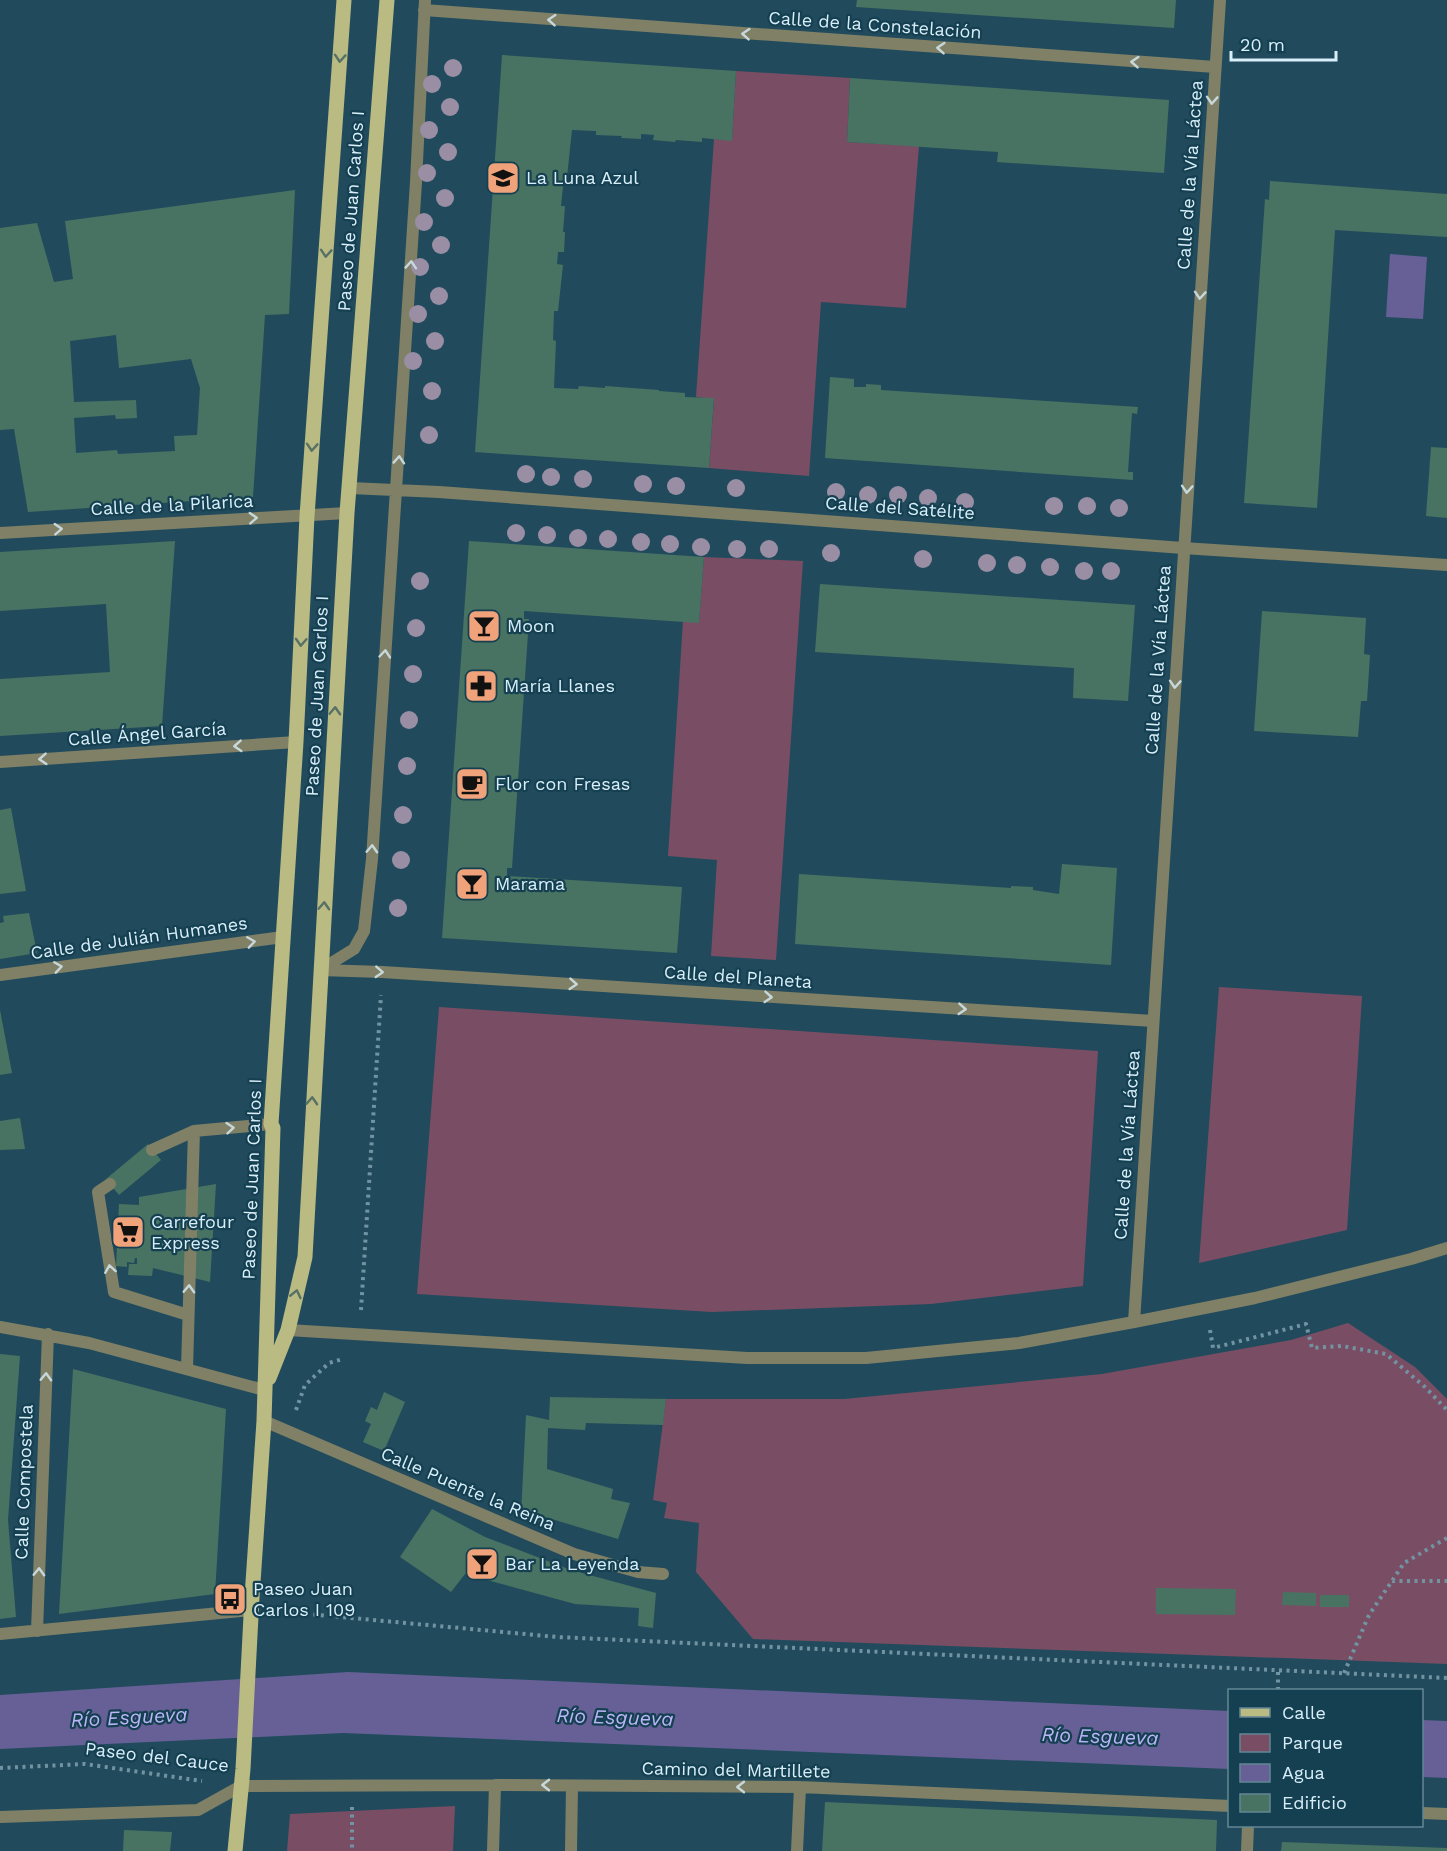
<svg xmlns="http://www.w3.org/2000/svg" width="1447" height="1851" font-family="'Work Sans',sans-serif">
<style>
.green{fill:#794e64}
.water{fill:#666097}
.building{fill:#487362;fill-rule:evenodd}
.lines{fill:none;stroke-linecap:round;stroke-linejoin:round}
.path{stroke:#7294a2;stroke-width:4;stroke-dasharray:3 4.5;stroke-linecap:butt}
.lane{stroke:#808066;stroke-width:12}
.street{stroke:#808066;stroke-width:12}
.primary{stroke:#baba83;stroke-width:15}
.tree{fill:#998ea4}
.oneway{stroke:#c6d8dc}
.oneway2{stroke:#577165}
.labels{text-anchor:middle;stroke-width:4.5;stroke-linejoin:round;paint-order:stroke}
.street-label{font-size:18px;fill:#d8eef9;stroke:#154051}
.poi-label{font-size:18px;fill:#d8eef9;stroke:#154051;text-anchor:start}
.water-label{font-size:20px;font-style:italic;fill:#bab5f7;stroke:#154051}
</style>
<rect width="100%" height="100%" fill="#214b5c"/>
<path class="green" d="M 736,71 L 850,78 L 847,142 L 919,146 L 906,308 L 821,302 L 809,476 L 709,468 L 714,399 L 696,397 L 714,139 L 732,140 Z
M 704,557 L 803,561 L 776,960 L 711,956 L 717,860 L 668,856 L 683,621 L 699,622 Z
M 1219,987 L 1362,996 L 1347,1230 L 1199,1263 Z
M 439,1007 L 1098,1051 L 1083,1286 L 931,1304 L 712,1312 L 417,1294 Z
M 1348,1323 L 1415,1367 L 1447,1399 L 1447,1664 L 753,1639 L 696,1572 L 699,1523 L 664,1518 L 667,1503 L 653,1500 L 666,1399 L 844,1399 L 1102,1374 L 1291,1340 Z
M 455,1806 L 453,1851 L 287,1851 L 290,1814 Z"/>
<path class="water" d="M 1390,254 L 1427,257 L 1423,319 L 1386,317 Z
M 348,1672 L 1229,1711 L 1229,1769 L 343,1733 L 0,1749 L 0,1695 Z
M 1422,1720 L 1447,1721 L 1447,1778 L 1422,1777 Z"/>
<path class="building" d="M 857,0 L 1176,0 L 1174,28 L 856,7 Z
M 502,55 L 736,71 L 732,141 L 702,138 L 702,142 L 676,140 L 675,142 L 653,140 L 654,135 L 641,134 L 641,139 L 621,138 L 622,136 L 596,135 L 596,131 L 572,130 L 567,177 L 564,177 L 561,206 L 565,206 L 563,232 L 565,232 L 564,252 L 558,252 L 557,264 L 563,265 L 558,311 L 554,311 L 553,340 L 556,341 L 554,388 L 578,389 L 579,386 L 605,388 L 605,386 L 659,390 L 659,391 L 685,393 L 685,397 L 714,398 L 709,468 L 475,452 Z
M 850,78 L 1169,100 L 1164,173 L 997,162 L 998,152 L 847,142 Z
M 1270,181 L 1447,194 L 1447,237 L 1335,230 L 1317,508 L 1244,503 L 1265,199 L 1269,200 Z
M 295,190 L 289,314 L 265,315 L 253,497 L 28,512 L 14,429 L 0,430 L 0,228 L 37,223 L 54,282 L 73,279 L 65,221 ZM 116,335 L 119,368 L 191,359 L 200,388 L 197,435 L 174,436 L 175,451 L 118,454 L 117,450 L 76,453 L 74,418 L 115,415 L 116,419 L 137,418 L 136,400 L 74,402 L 70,341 Z
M 830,377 L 854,379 L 854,387 L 866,387 L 866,384 L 881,385 L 881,390 L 1138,407 L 1137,414 L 1132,413 L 1128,472 L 1133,472 L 1133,480 L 825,458 Z
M 1431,447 L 1447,448 L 1447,518 L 1426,516 Z
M 175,541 L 162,726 L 0,736 L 0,679 L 110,672 L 106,604 L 0,611 L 0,552 Z
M 469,541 L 704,557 L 699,623 L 524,611 L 524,619 L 529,619 L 512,868 L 507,868 L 507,876 L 682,887 L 677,953 L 442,938 Z
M 820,584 L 1135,605 L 1128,701 L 1073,698 L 1074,668 L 815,652 Z
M 1262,611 L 1366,618 L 1364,654 L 1370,655 L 1367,701 L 1361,701 L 1358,737 L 1254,731 Z
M 11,808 L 26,891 L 0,894 L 0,810 Z
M 1062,864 L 1117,868 L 1111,965 L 795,944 L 799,874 L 1011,888 L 1011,886 L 1033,887 L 1033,890 L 1059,894 Z
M 29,913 L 37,953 L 0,959 L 0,923 L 4,922 L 3,916 Z
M 0,1010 L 12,1073 L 0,1075 Z
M 20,1118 L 25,1149 L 0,1150 L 0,1121 Z
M 148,1144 L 161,1160 L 119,1195 L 106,1179 Z
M 216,1184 L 210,1282 L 153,1268 L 152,1276 L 128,1275 L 129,1264 L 137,1264 L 137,1258 L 135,1258 L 134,1263 L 127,1262 L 127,1267 L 116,1266 L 119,1204 L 139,1205 L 139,1197 Z
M 0,1354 L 20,1356 L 8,1520 L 16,1617 L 0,1619 Z
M 73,1369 L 226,1409 L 215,1594 L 59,1614 Z
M 384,1392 L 405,1402 L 384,1451 L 363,1442 L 371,1424 L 365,1421 L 371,1407 L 377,1410 Z
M 550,1397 L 666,1399 L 663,1425 L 586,1423 L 585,1430 L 548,1428 L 547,1469 L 613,1489 L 611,1499 L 630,1503 L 618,1539 L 545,1517 L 544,1525 L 521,1514 L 526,1415 L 549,1420 Z
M 432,1509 L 485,1537 L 571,1570 L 656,1593 L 653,1628 L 638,1626 L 639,1608 L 575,1604 L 465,1574 L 451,1592 L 400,1557 Z
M 1156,1588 L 1236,1589 L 1235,1615 L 1156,1614 Z
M 1283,1592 L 1316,1593 L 1316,1606 L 1282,1605 Z
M 1320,1595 L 1349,1595 L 1349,1607 L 1320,1607 Z
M 825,1802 L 1217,1820 L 1216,1851 L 822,1851 Z
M 124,1830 L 172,1832 L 170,1851 L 123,1851 Z
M 1282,1842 L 1447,1848 L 1447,1851 L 1281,1851 Z"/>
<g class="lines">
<path class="path" d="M 361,1310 L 381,995
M 1210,1330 L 1213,1348 L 1306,1324 L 1312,1348 L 1342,1346 L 1386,1354 L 1425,1387 L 1447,1410
M 296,1410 L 305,1385 L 329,1363 L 343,1359
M 1392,1581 L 1447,1581
M 276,1611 L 557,1637 L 1447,1678
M 1344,1673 L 1369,1615 L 1404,1563 L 1447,1538
M 1278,1690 L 1278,1671
M 0,1768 L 85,1764 L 202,1781
M 352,1807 L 352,1851"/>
<path class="lane" d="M 152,1150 L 194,1131
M 110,1184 L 98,1192 L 114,1292 L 188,1315
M 187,1369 L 194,1131 L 271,1124
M 571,1851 L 572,1786"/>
<path class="street" d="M 424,10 L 1215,67
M 350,488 L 439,492 L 1183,548 L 1447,565
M 0,533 L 347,513
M 0,762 L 296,742
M 320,970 L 354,949 L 364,931 L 372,859 L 416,182 L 425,0
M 320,970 L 382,972 L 1153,1021
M 0,975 L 283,937
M 1134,1322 L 1220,0
M 0,1327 L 89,1343 L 264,1390
M 288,1330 L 747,1358 L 866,1358 L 1019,1343 L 1134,1322 L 1255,1298 L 1411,1259 L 1447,1248
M 264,1421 L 574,1554 L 638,1572 L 663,1574
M 37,1631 L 48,1334
M 0,1634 L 251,1610
M 1422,1813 L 1447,1814
M 0,1817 L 198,1810 L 241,1786 L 495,1785 L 800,1787 L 1230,1806
M 493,1851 L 495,1785
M 797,1851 L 800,1787
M 1247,1851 L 1248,1826"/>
<path class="primary" d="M 269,1378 L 288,1330 L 305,1257 L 347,513 L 387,0
M 235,1851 L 243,1769 L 252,1597 L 264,1421 L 273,1128 L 271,1124 L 296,742 L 307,516 L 344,0"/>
</g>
<g class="tree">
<circle cx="453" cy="68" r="9"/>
<circle cx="432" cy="84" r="9"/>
<circle cx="450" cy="107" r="9"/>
<circle cx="429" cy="130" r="9"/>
<circle cx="448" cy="152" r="9"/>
<circle cx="427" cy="173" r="9"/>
<circle cx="445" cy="198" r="9"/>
<circle cx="424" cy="222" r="9"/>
<circle cx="441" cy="245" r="9"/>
<circle cx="420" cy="267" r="9"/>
<circle cx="439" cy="296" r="9"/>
<circle cx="418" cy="314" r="9"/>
<circle cx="435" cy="341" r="9"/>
<circle cx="413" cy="361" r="9"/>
<circle cx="432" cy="391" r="9"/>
<circle cx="429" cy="435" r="9"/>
<circle cx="526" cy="474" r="9"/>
<circle cx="551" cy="477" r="9"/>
<circle cx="583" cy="479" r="9"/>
<circle cx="643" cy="484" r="9"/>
<circle cx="676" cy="486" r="9"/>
<circle cx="736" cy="488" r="9"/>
<circle cx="836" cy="492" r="9"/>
<circle cx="868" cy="495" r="9"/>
<circle cx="898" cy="495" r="9"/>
<circle cx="928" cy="498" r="9"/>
<circle cx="965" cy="502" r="9"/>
<circle cx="1054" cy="506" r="9"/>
<circle cx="1087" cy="506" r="9"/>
<circle cx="1119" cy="508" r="9"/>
<circle cx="516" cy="533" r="9"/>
<circle cx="547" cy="535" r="9"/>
<circle cx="578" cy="538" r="9"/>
<circle cx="608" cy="539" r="9"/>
<circle cx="641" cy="542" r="9"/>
<circle cx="670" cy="544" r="9"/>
<circle cx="701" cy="547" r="9"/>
<circle cx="737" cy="549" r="9"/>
<circle cx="769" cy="549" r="9"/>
<circle cx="831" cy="553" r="9"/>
<circle cx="923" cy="559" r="9"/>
<circle cx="987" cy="563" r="9"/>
<circle cx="1017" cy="565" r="9"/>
<circle cx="1050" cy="567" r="9"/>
<circle cx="1084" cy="571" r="9"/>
<circle cx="1111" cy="571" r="9"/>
<circle cx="420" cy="581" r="9"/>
<circle cx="416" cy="628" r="9"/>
<circle cx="413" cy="674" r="9"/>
<circle cx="409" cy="720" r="9"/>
<circle cx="407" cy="766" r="9"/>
<circle cx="403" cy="815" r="9"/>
<circle cx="401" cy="860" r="9"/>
<circle cx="398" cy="908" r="9"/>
</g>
<defs><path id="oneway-chevron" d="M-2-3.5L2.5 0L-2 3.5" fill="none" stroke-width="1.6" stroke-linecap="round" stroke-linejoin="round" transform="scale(1.5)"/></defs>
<g class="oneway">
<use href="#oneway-chevron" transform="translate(552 20) rotate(-176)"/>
<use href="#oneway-chevron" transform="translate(746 34) rotate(-176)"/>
<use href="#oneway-chevron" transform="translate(941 48) rotate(-176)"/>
<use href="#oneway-chevron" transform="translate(1135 62) rotate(-176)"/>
<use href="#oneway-chevron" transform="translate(1212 100) rotate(94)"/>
<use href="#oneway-chevron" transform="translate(411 265) rotate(-86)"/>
<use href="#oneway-chevron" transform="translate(1200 295) rotate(94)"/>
<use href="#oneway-chevron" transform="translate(399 460) rotate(-86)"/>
<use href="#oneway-chevron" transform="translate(1187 489) rotate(94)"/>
<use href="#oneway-chevron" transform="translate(253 518) rotate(-3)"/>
<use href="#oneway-chevron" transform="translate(58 529) rotate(-3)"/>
<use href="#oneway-chevron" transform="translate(385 654) rotate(-85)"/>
<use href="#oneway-chevron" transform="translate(1175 684) rotate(94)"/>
<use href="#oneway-chevron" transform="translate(238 746) rotate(176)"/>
<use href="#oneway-chevron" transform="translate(43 759) rotate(176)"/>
<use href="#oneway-chevron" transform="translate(372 849) rotate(-87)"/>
<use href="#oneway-chevron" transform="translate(251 942) rotate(-8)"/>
<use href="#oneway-chevron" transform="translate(58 967) rotate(-8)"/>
<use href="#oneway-chevron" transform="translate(379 972) rotate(3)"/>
<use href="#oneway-chevron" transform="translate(573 984) rotate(4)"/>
<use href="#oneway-chevron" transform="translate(768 997) rotate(4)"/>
<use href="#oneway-chevron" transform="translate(962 1009) rotate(4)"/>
<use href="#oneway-chevron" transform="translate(230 1128) rotate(-5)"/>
<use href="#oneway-chevron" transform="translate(110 1269) rotate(-99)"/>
<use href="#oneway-chevron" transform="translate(189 1289) rotate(-88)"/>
<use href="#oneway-chevron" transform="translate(46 1377) rotate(-88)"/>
<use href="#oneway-chevron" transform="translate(39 1572) rotate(-88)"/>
<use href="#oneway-chevron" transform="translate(546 1785) rotate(-180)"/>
<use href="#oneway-chevron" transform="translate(741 1787) rotate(-180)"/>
</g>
<g class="oneway2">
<use href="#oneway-chevron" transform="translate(340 58) rotate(94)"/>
<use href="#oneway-chevron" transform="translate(326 253) rotate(94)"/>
<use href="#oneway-chevron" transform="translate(312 447) rotate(94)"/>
<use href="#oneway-chevron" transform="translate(301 642) rotate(93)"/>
<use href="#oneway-chevron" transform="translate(335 711) rotate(-87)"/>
<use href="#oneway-chevron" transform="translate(324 906) rotate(-87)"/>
<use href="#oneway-chevron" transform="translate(312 1101) rotate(-87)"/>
<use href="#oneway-chevron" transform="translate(296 1294) rotate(-77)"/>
</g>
<defs>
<g id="school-square" transform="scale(1.725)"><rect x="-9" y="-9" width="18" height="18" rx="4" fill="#f0a27a" stroke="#154051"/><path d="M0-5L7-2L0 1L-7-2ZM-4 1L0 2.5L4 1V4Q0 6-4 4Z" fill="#111"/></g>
<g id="bar-square" transform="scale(1.725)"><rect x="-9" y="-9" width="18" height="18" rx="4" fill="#f0a27a" stroke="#154051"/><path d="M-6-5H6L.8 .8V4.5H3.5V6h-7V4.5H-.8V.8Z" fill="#111"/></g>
<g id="pharmacy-square" transform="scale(1.725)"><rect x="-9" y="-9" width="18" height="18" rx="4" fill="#f0a27a" stroke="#154051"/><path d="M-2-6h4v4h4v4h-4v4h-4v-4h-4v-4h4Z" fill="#111"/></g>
<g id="cafe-square" transform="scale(1.725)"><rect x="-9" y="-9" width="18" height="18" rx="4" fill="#f0a27a" stroke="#154051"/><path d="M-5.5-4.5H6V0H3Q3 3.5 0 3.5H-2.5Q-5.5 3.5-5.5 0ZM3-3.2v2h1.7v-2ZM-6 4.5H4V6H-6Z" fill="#111"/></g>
<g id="supermarket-square" transform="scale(1.725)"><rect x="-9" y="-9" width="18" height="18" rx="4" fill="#f0a27a" stroke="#154051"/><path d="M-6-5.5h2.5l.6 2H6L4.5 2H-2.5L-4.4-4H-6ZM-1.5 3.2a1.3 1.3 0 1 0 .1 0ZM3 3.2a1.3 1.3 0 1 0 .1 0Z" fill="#111"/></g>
<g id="bus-square" transform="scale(1.725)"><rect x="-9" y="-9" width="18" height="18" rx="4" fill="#f0a27a" stroke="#154051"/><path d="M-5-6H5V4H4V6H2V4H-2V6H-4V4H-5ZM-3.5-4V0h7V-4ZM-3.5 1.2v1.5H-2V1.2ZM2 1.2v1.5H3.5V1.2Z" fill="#111"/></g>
</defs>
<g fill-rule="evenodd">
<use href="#school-square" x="503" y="178"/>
<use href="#bar-square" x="484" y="626"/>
<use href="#pharmacy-square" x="481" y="686"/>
<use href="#cafe-square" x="472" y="784"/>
<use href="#bar-square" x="472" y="884"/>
<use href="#supermarket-square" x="128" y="1232"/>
<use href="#bar-square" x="482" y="1564"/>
<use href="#bus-square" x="230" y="1599"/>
</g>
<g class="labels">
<g class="street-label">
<text transform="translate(875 25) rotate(4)" y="6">Calle de la Constelación</text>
<text transform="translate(1190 175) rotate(-86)" y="6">Calle de la Vía Láctea</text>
<text transform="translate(351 211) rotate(-86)" y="6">Paseo de Juan Carlos I</text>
<text transform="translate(172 505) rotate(-3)" y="6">Calle de la Pilarica</text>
<text transform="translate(900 508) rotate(4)" y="6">Calle del Satélite</text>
<text transform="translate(1158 660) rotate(-86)" y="6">Calle de la Vía Láctea</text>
<text transform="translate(317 696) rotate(-87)" y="6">Paseo de Juan Carlos I</text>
<text transform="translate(147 734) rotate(-4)" y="6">Calle Ángel García</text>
<text transform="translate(139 938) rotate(-8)" y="6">Calle de Julián Humanes</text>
<text transform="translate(738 977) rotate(4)" y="6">Calle del Planeta</text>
<text transform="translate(1127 1145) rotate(-86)" y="6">Calle de la Vía Láctea</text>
<text transform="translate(252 1179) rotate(-88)" y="6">Paseo de Juan Carlos I</text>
<text transform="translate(24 1482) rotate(-88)" y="6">Calle Compostela</text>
<text transform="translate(468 1489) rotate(23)" y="6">Calle Puente la Reina</text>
<text transform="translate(157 1757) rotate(7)" y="6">Paseo del Cauce</text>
<text transform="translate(736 1770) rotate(1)" y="6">Camino del Martillete</text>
</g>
<g class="poi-label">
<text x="526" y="184">La Luna Azul</text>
<text x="507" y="632">Moon</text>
<text x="504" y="692">María Llanes</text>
<text x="495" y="790">Flor con Fresas</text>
<text x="495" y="890">Marama</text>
<text x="151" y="1228">Carrefour<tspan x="151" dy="21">Express</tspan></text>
<text x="505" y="1570">Bar La Leyenda</text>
<text x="253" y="1595">Paseo Juan<tspan x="253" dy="21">Carlos I 109</tspan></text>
</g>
<g class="water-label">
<text transform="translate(129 1717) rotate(-3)" y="7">Río Esgueva</text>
<text transform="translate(615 1717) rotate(2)" y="7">Río Esgueva</text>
<text transform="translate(1100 1736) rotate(2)" y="7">Río Esgueva</text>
</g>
</g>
<rect x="1228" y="1689" width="195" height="138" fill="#154051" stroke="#638694" stroke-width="1.5"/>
<rect x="1240" y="1708" width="30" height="9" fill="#baba83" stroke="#638694" stroke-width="1.5"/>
<text x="1282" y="1719" font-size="18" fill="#d8eef9">Calle</text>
<rect x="1240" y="1734" width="30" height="18" fill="#794e64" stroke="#638694" stroke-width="1.5"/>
<text x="1282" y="1749" font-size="18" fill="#d8eef9">Parque</text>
<rect x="1240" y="1764" width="30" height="18" fill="#666097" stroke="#638694" stroke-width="1.5"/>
<text x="1282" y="1779" font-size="18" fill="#d8eef9">Agua</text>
<rect x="1240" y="1794" width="30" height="18" fill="#487362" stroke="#638694" stroke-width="1.5"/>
<text x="1282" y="1809" font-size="18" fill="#d8eef9">Edificio</text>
<path d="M1231 51v9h105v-9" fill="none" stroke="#d8eef9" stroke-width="3"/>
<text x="1240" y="51" font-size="18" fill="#d8eef9" stroke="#154051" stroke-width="4.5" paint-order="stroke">20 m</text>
</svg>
